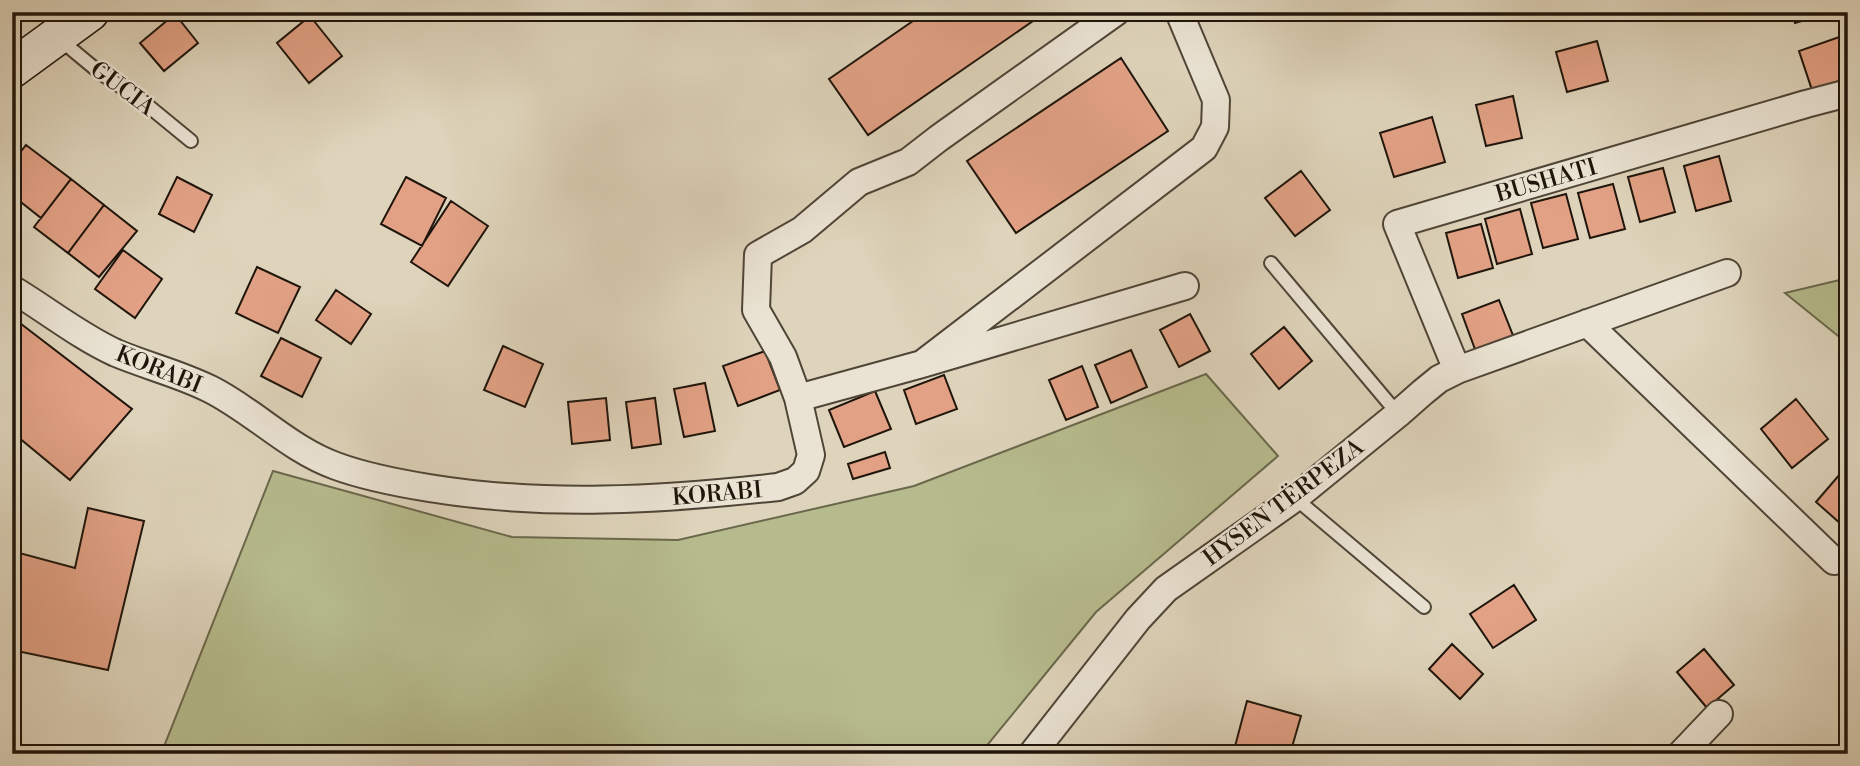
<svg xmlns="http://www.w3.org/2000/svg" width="1860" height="766" font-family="'Libre Bodoni',serif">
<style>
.green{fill:#b6bb8d;stroke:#6a684c;stroke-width:2}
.building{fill:#e2a185;stroke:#1f150b;stroke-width:2}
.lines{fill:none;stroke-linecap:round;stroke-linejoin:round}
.lane-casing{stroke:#4f4537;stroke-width:16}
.street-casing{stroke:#4f4537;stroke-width:30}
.secondary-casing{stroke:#1f150b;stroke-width:40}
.lane{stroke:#eae3d3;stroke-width:12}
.street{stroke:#eae3d3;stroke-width:26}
.secondary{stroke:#eae3d3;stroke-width:37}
.labels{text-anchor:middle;stroke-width:5;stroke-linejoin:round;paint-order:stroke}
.street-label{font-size:23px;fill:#1f150b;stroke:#eae3d3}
</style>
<rect width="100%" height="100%" fill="#ded4bb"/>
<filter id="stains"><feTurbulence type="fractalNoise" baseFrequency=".00286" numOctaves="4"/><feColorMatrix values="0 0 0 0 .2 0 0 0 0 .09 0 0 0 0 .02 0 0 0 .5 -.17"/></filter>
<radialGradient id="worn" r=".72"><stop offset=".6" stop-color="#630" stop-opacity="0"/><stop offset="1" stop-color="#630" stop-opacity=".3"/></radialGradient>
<path class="green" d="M 1536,12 L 1600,12 L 1538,21 Z
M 1848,278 L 1848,344 L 1785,293 Z
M 1206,374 L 1278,456 L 1096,612 L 980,754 L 184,754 L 163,749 L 273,471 L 512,537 L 678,540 L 914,486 Z"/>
<path class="building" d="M 926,12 L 1046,12 L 868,135 L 829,79 Z
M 1792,12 L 1832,12 L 1795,23 Z
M 175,14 L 198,43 L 164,71 L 140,43 Z
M 310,16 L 342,56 L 309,83 L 277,43 Z
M 1848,34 L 1848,78 L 1812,90 L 1799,51 Z
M 1597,41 L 1608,81 L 1567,92 L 1556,52 Z
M 1121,58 L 1168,131 L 1016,233 L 967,161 Z
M 1513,96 L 1522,138 L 1486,146 L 1476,105 Z
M 1432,117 L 1445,162 L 1394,177 L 1380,133 Z
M 26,145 L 71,179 L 41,218 L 12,195 L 12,163 Z
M 1719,156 L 1731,201 L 1696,211 L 1684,166 Z
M 1663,168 L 1675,212 L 1640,222 L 1628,177 Z
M 1301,171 L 1330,210 L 1295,236 L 1265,198 Z
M 177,177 L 212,195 L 194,232 L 159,214 Z
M 406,177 L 446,198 L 422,246 L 381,224 Z
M 71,179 L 104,205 L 68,253 L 34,227 Z
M 1613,184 L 1625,229 L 1590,238 L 1578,193 Z
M 1566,194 L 1578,239 L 1543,248 L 1531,203 Z
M 451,201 L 488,226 L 448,286 L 411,262 Z
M 104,205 L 137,231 L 99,277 L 68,253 Z
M 1520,209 L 1532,254 L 1497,264 L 1485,219 Z
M 1481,224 L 1493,268 L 1458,278 L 1446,233 Z
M 123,250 L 162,279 L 135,318 L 95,289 Z
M 257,267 L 300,287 L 278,333 L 236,313 Z
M 336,290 L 371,314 L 351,344 L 316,320 Z
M 1499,300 L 1514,338 L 1476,352 L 1462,314 Z
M 1190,314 L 1210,351 L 1179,367 L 1160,330 Z
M 12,317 L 132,409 L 70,480 L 12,432 Z
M 1284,327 L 1312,361 L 1279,389 L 1251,354 Z
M 281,338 L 321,358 L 302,397 L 261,376 Z
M 503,346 L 543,364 L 525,407 L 484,390 Z
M 1131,350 L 1147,387 L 1111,403 L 1095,365 Z
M 765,351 L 780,390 L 738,406 L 723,366 Z
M 1082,366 L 1098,407 L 1066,420 L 1049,380 Z
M 944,375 L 957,409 L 916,424 L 904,390 Z
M 705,383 L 715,431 L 684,437 L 674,389 Z
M 875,391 L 891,429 L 844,447 L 829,410 Z
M 606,398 L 610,440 L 572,444 L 568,402 Z
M 655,398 L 661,444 L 632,448 L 626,402 Z
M 1796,399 L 1828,439 L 1792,468 L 1761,429 Z
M 885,452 L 890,468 L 853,479 L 848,464 Z
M 1846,467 L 1848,469 L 1848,516 L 1841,524 L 1816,502 Z
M 88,508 L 144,521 L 108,670 L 12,650 L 12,551 L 75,568 Z
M 1514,585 L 1536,620 L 1493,648 L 1470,614 Z
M 1452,644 L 1483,674 L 1460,699 L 1429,669 Z
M 1704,649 L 1734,685 L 1707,708 L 1677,672 Z
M 1247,701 L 1301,716 L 1290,754 L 1233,754 Z"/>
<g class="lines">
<g class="lane-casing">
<path id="lane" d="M 58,38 L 99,72 L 141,100 L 191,141
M 1271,263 L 1398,414
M 1295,498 L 1424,607"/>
</g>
<g class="street-casing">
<path id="street" d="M 12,289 C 47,310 79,336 116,353 C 147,366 180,374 210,389 C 254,411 289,449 336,466 C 366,477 398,483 429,488 C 545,507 661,500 778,487 L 795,481 L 806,471 L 811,455 L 798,398 L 783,357 L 756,310 L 758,255 L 802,230 L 859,182 L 908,162 L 939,138 L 1116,12
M 1587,323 L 1834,561
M 922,364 L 1204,148 L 1215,127 L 1216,100 L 1179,12
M 1457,370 L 1397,224 L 1806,104 L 1848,93
M 798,398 L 922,364 L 1185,286
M 1032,754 L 1138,619 L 1166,589 L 1295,498 L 1398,414 L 1423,392 L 1439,379 L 1457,370 L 1727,273
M 1681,754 L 1719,714"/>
</g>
<g class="secondary-casing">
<path id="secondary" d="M 12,69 L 90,12"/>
</g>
<use href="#lane" class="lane"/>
<use href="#street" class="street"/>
<use href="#secondary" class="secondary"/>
</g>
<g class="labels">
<g class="street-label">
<text transform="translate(123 88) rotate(37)" y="8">GUCIA</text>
<text transform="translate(1546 180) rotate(-16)" y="8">BUSHATI</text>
<text transform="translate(159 369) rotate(22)" y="8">KORABI</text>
<text transform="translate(717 493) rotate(-5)" y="8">KORABI</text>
<text transform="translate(1283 502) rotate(-37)" y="8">HYSEN TËRPEZA</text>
</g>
</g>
<rect width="1860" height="766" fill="none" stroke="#ded4bb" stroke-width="42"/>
<rect x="14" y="14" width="1832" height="738" fill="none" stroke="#1f150b" stroke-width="3.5"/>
<rect x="21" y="21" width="1818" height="724" fill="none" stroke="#1f150b" stroke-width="2"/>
<rect width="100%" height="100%" filter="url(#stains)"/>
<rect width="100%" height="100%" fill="url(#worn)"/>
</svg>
